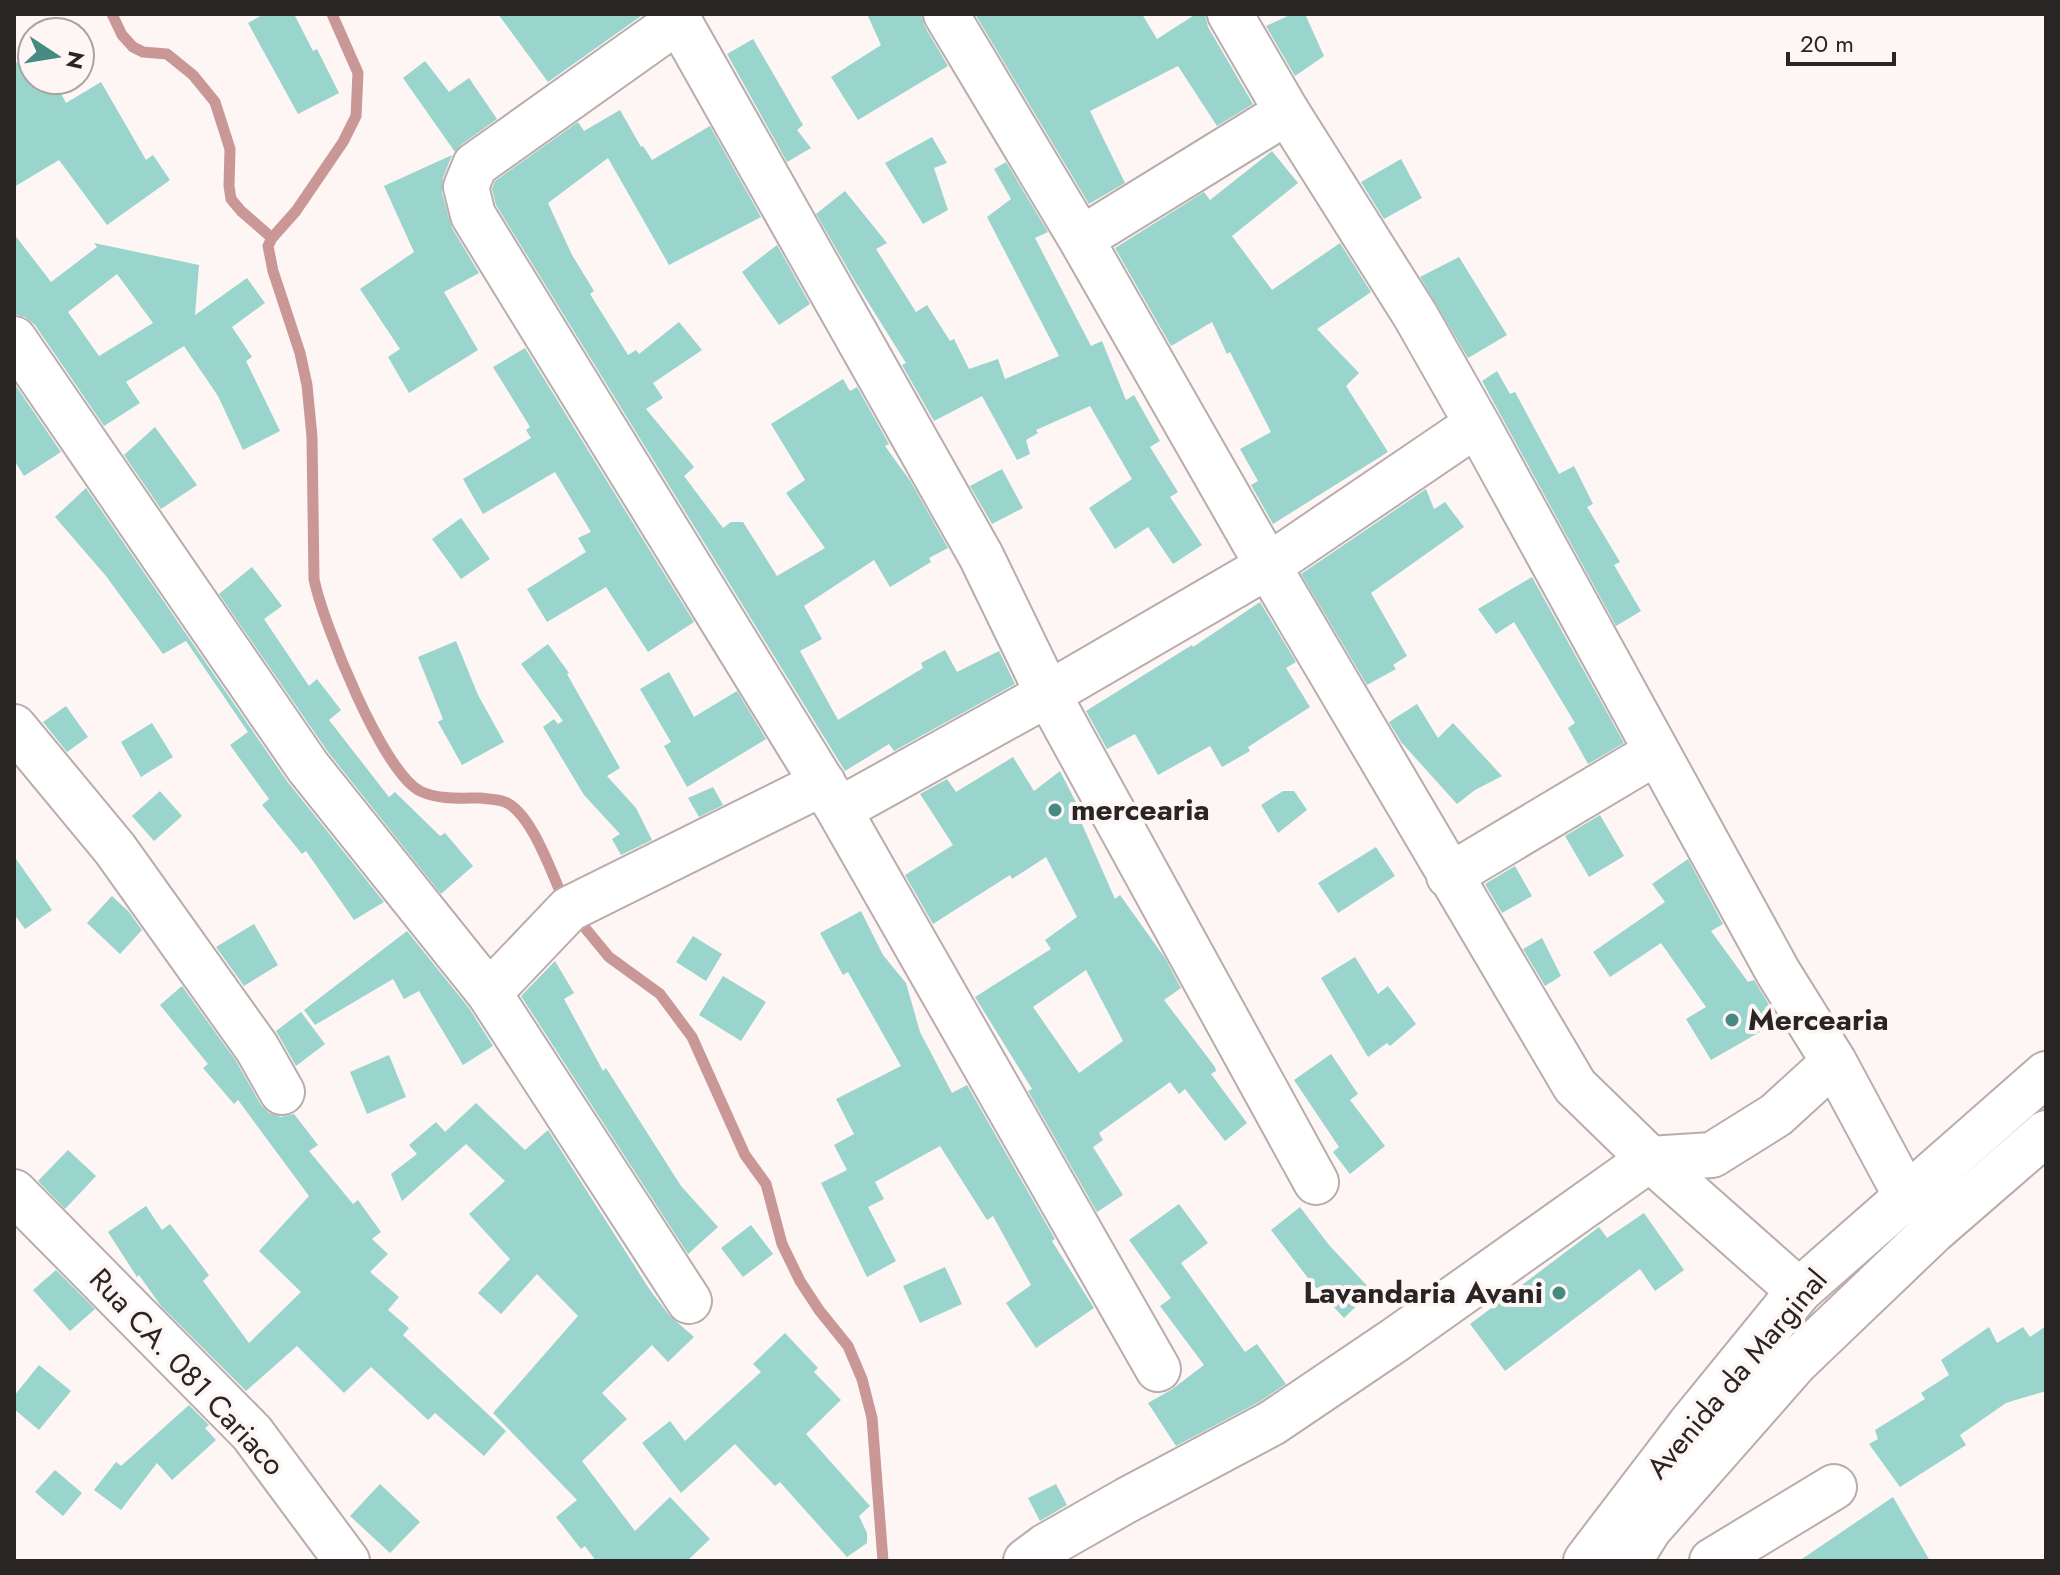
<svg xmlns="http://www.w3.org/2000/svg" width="2060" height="1575" font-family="Jost,sans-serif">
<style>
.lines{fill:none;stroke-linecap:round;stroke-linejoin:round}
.stream{stroke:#ca9797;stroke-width:11}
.building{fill:#99d5cc;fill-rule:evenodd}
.minor-casing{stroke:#bbacac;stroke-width:48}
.major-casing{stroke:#bbacac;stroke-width:48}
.minor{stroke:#fff;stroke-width:44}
.major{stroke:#fff;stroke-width:44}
.poi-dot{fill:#458b82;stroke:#fef5f5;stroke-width:3}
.labels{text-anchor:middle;stroke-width:8;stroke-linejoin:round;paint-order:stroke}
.poi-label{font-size:30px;font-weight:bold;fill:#2a2525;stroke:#fef5f5;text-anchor:start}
.street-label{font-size:30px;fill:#2a2525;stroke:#fef5f5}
</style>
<rect width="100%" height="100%" fill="#fef5f5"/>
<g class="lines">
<path class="stream" d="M 112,14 L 122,35 L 133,47 L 143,52 L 167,54 L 193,75 L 215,102 L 230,149 L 229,186 L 231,199 L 241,211 L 272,238
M 332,14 L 358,73 L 356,116 L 343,142 L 296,211 L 272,238 L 268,246 L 273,271 L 300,353 L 307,385 L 312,437 L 314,579 C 323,623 382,771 420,791 C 438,800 461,798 480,798 C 488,799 498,799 505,802 C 532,813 552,875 564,900
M 576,917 L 609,957 L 660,994 L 692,1037 L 745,1155 L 766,1184 L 782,1244 L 800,1281 L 819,1310 L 848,1346 L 862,1379 L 872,1418 L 883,1561"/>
</g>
<path class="building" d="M 264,14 L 294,14 L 313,51 L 317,49 L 339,93 L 298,114 L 248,23 Z
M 498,14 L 644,14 L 548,82 Z
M 867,14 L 921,14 L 925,27 L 948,66 L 858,120 L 831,77 L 881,45 Z
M 975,14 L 1142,14 L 1157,39 L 1196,14 L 1205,14 L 1208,27 L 1253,104 L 1217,126 L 1178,66 L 1090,111 L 1125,183 L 1089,204 Z
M 1292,14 L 1305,14 L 1324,56 L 1295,76 L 1266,26 Z
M 753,39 L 803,125 L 797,130 L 811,148 L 787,162 L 727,54 Z
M 32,54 L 32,80 L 54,80 L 66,103 L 101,82 L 146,160 L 153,155 L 170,180 L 107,225 L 59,160 L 14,187 L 14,64 Z
M 425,61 L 449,92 L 469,78 L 497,119 L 461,145 L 455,152 L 403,78 Z
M 620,110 L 641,147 L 643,146 L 652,160 L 710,126 L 761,217 L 669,265 L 608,158 L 548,203 L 572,255 L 594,291 L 590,294 L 628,355 L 636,350 L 639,354 L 679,322 L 702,350 L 653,383 L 663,398 L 646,409 L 694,467 L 684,476 L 723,528 L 731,522 L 743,522 L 777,576 L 825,548 L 786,493 L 805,480 L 771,424 L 843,379 L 850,391 L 857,387 L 889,444 L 885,446 L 911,482 L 948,548 L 929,558 L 931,562 L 890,587 L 874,560 L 804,606 L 822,639 L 800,651 L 838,720 L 923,668 L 921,663 L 945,650 L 957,672 L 999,651 L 1015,684 L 894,751 L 889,744 L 845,771 L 496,205 L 492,189 L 495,181 L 578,122 L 584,131 Z
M 932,137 L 947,163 L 934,168 L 948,210 L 923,224 L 885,163 Z
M 1272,151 L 1298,183 L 1232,236 L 1272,290 L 1340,243 L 1371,292 L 1317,329 L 1359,373 L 1346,386 L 1388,452 L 1273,524 L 1251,485 L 1258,481 L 1240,449 L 1271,432 L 1230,352 L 1227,354 L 1212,322 L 1171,346 L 1115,248 L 1204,192 L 1210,200 Z
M 452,155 L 443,178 L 442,193 L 452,228 L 479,273 L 444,292 L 478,350 L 409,393 L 388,357 L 400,349 L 360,289 L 414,252 L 384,186 Z
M 1401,159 L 1422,198 L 1384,219 L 1361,182 Z
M 1006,162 L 1048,232 L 1035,238 L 1091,346 L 1102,341 L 1126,400 L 1134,395 L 1160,441 L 1150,447 L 1178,492 L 1170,497 L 1202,545 L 1173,564 L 1148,527 L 1115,549 L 1089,508 L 1132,479 L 1090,406 L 1036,430 L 1038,433 L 1026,440 L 1030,454 L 1017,460 L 982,396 L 934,421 L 902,365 L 906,363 L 856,283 L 816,214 L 845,191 L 887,243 L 876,249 L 916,312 L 927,305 L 950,341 L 954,339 L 969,369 L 998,359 L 1005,379 L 1059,356 L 987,217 L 1011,199 L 994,169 Z
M 14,234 L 51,282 L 97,247 L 94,243 L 199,265 L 195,315 L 247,278 L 265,303 L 232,327 L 252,357 L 246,361 L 280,431 L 243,450 L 218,396 L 184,346 L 126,382 L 140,403 L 104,426 L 35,325 L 25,317 L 14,314 ZM 117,274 L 153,323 L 99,356 L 68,312 Z
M 777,245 L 810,304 L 779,325 L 742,272 Z
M 1459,257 L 1507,335 L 1468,358 L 1420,277 Z
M 525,348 L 694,622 L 648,652 L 606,587 L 547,622 L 527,589 L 586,552 L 578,538 L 591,532 L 555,472 L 483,514 L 463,479 L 531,438 L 526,430 L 530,427 L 493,367 Z
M 1497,371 L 1510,394 L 1515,392 L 1559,474 L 1574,466 L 1593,504 L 1587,507 L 1620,562 L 1614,565 L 1641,611 L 1616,626 L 1482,381 Z
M 14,383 L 61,452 L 24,476 L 14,460 Z
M 155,427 L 197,485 L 161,509 L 124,455 Z
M 1002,469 L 1023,508 L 992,524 L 970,486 Z
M 86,488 L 287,781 L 384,902 L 354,920 L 306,851 L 302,854 L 262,805 L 269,799 L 230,745 L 248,732 L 186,641 L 163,654 L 106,576 L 55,517 Z
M 1426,489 L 1434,509 L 1445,502 L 1464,527 L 1371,593 L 1407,656 L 1393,665 L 1396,669 L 1367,685 L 1301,574 Z
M 461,518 L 490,559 L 461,579 L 432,539 Z
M 252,567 L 282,606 L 264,619 L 309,686 L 317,679 L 341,710 L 329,720 L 389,797 L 395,792 L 440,836 L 445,833 L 473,866 L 441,894 L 328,752 L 219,594 Z
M 1532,577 L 1624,743 L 1588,764 L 1568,728 L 1575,723 L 1514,622 L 1496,634 L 1478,609 Z
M 1260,602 L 1296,662 L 1286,668 L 1310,707 L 1248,747 L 1250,751 L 1222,767 L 1210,746 L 1158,775 L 1135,734 L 1107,749 L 1086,711 L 1192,645 L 1193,647 Z
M 456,641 L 478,695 L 504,742 L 462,765 L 438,722 L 443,719 L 418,657 Z
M 548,644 L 569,673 L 567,674 L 620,768 L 607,776 L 636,808 L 652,840 L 621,855 L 612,839 L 620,834 L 584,795 L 543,727 L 554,719 L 558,724 L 563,721 L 521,664 Z
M 669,672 L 694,717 L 737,691 L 766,739 L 687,787 L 664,746 L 671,742 L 640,689 Z
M 1417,704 L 1438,738 L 1453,723 L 1502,776 L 1475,790 L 1457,804 L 1401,742 L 1389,722 Z
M 66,706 L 88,737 L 67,752 L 43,722 Z
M 152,723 L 173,757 L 141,777 L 121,742 Z
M 1013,757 L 1034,791 L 1060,771 L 1086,822 L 1082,824 L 1115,899 L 1120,895 L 1165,958 L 1181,988 L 1164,1000 L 1215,1067 L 1216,1071 L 1211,1074 L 1247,1123 L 1225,1141 L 1185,1089 L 1179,1094 L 1170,1082 L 1099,1133 L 1103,1140 L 1093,1147 L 1123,1195 L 1097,1212 L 1028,1091 L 1032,1089 L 975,997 L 1051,949 L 1045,940 L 1077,917 L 1046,857 L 1012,879 L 1010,875 L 933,924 L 905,875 L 953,845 L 920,794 L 947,779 L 956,792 ZM 1086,970 L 1123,1041 L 1079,1073 L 1033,1007 Z
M 713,787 L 723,805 L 699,817 L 688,798 Z
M 160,791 L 182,816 L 154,841 L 132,816 Z
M 1283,791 L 1294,791 L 1307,810 L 1278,833 L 1261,805 Z
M 1600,815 L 1624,856 L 1589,877 L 1565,836 Z
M 1376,847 L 1395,876 L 1338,913 L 1318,883 Z
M 14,856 L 52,910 L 25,929 L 14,914 Z
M 1688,859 L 1723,924 L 1711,931 L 1748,982 L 1754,980 L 1779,1021 L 1711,1060 L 1686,1019 L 1706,1007 L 1661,943 L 1610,977 L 1593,952 L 1665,902 L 1652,884 Z
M 1515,866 L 1532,896 L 1502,913 L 1485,884 Z
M 112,896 L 129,912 L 142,930 L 120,954 L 87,923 Z
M 861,911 L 883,955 L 906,983 L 920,1032 L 952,1093 L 967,1085 L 1055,1239 L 1052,1241 L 1094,1308 L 1036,1348 L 1006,1303 L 1031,1285 L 993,1216 L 987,1220 L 940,1146 L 875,1182 L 884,1199 L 868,1207 L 896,1261 L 867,1277 L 821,1183 L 847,1170 L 834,1145 L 854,1134 L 836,1099 L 901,1066 L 848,972 L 843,975 L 820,933 Z
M 254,924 L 278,965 L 244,986 L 216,947 Z
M 407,931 L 469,1008 L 493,1046 L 463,1065 L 419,991 L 404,999 L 393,979 L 315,1025 L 304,1010 Z
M 693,936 L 722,954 L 706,981 L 676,962 Z
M 1542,938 L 1561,976 L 1545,986 L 1523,949 Z
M 1355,957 L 1378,994 L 1388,986 L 1416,1024 L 1390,1046 L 1387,1043 L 1368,1057 L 1321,978 Z
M 555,961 L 574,993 L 564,999 L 603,1071 L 606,1068 L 681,1186 L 718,1227 L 688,1254 L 521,996 Z
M 723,976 L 766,1002 L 741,1041 L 699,1015 Z
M 182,986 L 236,1061 L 261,1105 L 269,1113 L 281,1117 L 294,1114 L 318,1145 L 309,1151 L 353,1204 L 358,1200 L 381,1232 L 372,1239 L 388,1254 L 370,1272 L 399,1297 L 388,1310 L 409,1328 L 403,1335 L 506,1431 L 484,1456 L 435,1413 L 428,1420 L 371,1367 L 344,1393 L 297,1346 L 246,1391 L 161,1306 L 139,1275 L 137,1277 L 108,1232 L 146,1206 L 162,1230 L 170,1224 L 209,1275 L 203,1281 L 249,1343 L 301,1292 L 259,1251 L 309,1196 L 238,1100 L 234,1104 L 203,1068 L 208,1064 L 160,1005 Z
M 301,1012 L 325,1044 L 296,1066 L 276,1031 Z
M 1331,1054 L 1358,1094 L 1350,1100 L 1385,1146 L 1350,1174 L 1333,1152 L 1339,1147 L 1294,1080 Z
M 389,1055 L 406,1097 L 367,1114 L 350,1072 Z
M 476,1103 L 525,1150 L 548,1130 L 650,1290 L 669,1315 L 694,1337 L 668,1362 L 652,1345 L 602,1393 L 627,1419 L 582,1461 L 635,1531 L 670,1497 L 710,1539 L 687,1561 L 596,1561 L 585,1546 L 581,1549 L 556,1517 L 577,1500 L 493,1413 L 578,1316 L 537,1274 L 501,1314 L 478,1293 L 510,1259 L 469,1214 L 505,1181 L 466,1144 L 402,1201 L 391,1174 L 417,1154 L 409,1145 L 436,1122 L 445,1132 Z
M 68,1150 L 96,1176 L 65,1209 L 38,1181 Z
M 1179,1204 L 1208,1243 L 1181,1263 L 1245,1352 L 1257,1344 L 1286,1384 L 1259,1402 L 1176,1446 L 1148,1403 L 1171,1390 L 1204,1365 L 1160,1306 L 1171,1298 L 1129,1240 Z
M 1300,1207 L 1329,1245 L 1372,1291 L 1344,1318 L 1311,1282 L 1271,1230 Z
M 1644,1213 L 1684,1270 L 1655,1291 L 1640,1269 L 1505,1371 L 1470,1324 L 1599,1227 L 1607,1238 Z
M 751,1225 L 773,1254 L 743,1277 L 721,1248 Z
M 945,1267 L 962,1304 L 920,1323 L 903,1286 Z
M 56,1270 L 95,1309 L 70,1331 L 33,1290 Z
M 2046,1326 L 2046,1391 L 2006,1403 L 1960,1435 L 1966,1445 L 1900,1487 L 1869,1444 L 1878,1439 L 1875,1430 L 1925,1399 L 1921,1393 L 1949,1375 L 1941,1360 L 1989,1327 L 1997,1343 L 2023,1327 L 2030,1337 Z
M 785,1333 L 818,1368 L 814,1372 L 841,1400 L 806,1434 L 870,1506 L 859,1516 L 867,1533 L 867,1543 L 847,1557 L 780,1482 L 775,1486 L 735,1444 L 681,1493 L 642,1443 L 670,1421 L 685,1441 L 761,1372 L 753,1364 Z
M 39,1365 L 71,1391 L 39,1430 L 14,1409 L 14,1396 Z
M 189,1405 L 209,1425 L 205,1428 L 216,1440 L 172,1480 L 157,1463 L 121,1510 L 94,1490 L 116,1462 L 121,1466 Z
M 55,1470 L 82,1493 L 63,1516 L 35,1492 Z
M 380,1484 L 420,1522 L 390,1553 L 350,1516 Z
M 1056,1484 L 1067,1505 L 1040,1521 L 1028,1498 Z
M 1893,1497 L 1930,1561 L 1799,1561 Z"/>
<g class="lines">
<g class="minor-casing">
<path id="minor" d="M 675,14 L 981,556 L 1048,694 L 1316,1182
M 946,14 L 1081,239 L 1268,566 L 1575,1086 L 1650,1159 L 1799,1291
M 1230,14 L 1287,112 L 1415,315 L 1477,424 L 1778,972 L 1834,1062
M 679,20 L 475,165 L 466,187 L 473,215 L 839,810 L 1158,1369
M 1081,239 L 1287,112
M 14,339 L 308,767 L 489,993 L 689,1301
M 14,727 L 115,849 L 257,1048 L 282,1092
M 839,810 L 1048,694 L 1268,566 L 1477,424
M 1449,876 L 1650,756 L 1657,755
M 489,993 L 569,909 L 823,783
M 14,1192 L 252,1433 L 347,1561
M 1026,1561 L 1046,1546 L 1127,1500 L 1272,1423 L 1395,1340 L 1650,1159 L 1712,1155 L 1776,1115 L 1834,1062 L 1906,1196
M 1629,1561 L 1649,1529 L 1796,1362 L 1933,1231 L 2046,1133
M 1712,1561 L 1834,1487"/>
</g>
<g class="major-casing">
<path id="major" d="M 1586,1561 L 1689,1426 L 1799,1291 L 2046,1074"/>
</g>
<use href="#minor" class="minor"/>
<use href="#major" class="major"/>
</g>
<g class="poi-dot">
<circle cx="1055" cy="810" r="8"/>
<circle cx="1732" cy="1020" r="8"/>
<circle cx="1559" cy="1293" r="8"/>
</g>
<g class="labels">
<g class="poi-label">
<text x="1071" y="820">mercearia</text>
<text x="1748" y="1030">Mercearia</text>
<text x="1543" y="1303" text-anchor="end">Lavandaria Avani</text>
</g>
<g class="street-label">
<text transform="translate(187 1372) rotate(47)" y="10">Rua CA. 081 Cariaco</text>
<text transform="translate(1737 1374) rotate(-50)" y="10">Avenida da Marginal</text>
</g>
</g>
<rect width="2060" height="1575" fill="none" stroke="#2a2525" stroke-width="32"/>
<g transform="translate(56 56) rotate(102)"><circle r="38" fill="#fef5f5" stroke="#a9a2a2" stroke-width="2"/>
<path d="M0-6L14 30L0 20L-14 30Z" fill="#458b82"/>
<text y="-12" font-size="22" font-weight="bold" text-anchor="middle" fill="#2a2525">N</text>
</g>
<path d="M1788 52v12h106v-12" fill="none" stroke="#2a2525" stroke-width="4"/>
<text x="1800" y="52" font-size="24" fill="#2a2525" stroke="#fef5f5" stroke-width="6" paint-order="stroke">20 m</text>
</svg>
